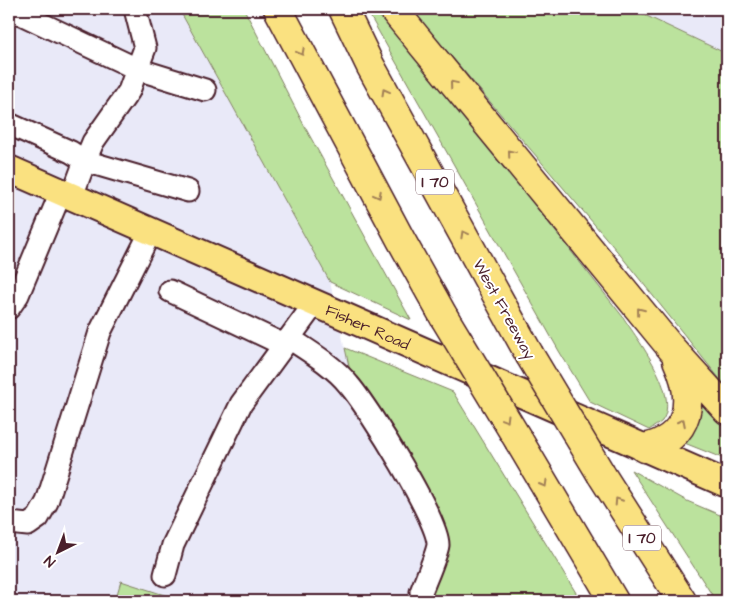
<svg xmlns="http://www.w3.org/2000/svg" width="736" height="610" font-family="'Architects Daughter',sans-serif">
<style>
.built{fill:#e9e9f8}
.green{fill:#bbe29d;stroke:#828064}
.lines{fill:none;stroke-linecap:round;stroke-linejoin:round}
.minor-casing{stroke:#4a1f2b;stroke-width:25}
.major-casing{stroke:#4a1f2b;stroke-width:30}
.highway-casing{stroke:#4a1f2b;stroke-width:31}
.minor{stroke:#fff;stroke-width:21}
.major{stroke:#fae180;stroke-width:26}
.highway{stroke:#fae180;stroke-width:28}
.highway-bridge-casing{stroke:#4a1f2b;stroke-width:31;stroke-linecap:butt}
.highway-bridge{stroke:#fae180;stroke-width:28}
.oneway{stroke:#a28056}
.labels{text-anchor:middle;stroke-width:4;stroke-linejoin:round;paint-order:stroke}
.shield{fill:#fff;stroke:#80626b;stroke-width:1}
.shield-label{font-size:15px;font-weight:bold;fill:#4a1f2b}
.street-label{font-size:16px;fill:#4a1f2b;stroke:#fff}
</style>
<rect width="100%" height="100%" fill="#fff"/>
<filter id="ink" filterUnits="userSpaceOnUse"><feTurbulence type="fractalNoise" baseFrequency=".02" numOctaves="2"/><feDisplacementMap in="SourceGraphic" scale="10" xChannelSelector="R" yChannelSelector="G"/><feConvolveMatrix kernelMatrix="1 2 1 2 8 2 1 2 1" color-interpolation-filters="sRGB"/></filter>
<g filter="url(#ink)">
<path class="built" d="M 9,9 L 179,9 L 330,282 L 353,385 L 438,518 L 425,601 L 183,601 L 121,582 L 115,601 L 9,601 Z
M 632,9 L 727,9 L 727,54 Z"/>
<path class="green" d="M 179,9 L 244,9 L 306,129 L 411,320 L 330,282 Z
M 366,9 L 380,9 L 623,317 C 637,339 681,395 662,421 C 659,424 653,427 649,430 L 590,402 L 559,351 Z
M 411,9 L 632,9 L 727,54 L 727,388 L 617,251 Z
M 345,348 L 453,392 L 581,601 L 425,601 L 443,547 L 353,385 Z
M 699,392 L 727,424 L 727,460 L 682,442 Z
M 631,470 L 687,501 L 727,518 L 727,601 L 716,601 Z
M 121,581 L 183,601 L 115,601 Z"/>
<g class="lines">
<g class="minor-casing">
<path id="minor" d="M 19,13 L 137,69 L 145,48 L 135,9
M 9,124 L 71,152 L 85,161 L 93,142 L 129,91 L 137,69 L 205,90
M 72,196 L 85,161 L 188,191
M 170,291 L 284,345
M 9,308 L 18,295 L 61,192
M 289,338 C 309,351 334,366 349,385 C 368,407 439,520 438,545 C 437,554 425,581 421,592
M 9,523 L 28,525 L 38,518 L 47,502 L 100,332 L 151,231
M 165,575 L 173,545 L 241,404 L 315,303"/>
</g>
<g class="major-casing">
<g id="major">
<path id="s1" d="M 9,169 L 727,484"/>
</g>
</g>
<g class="highway-casing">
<path id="highway" d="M 278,9 L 401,240 L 444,317
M 343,9 L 370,65 L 529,354
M 393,9 L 671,348 L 727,410
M 519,441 L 614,601
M 644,448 C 692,438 695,399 677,360
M 601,474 L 682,601"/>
</g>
<use href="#minor" class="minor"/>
<use href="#major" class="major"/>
<use href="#highway" class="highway"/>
<g class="highway-bridge-casing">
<path id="highway-bridge" d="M 444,317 L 519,441
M 529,354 L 601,474"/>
</g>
<use href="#highway-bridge" class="highway-bridge"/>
</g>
<defs><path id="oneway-chevron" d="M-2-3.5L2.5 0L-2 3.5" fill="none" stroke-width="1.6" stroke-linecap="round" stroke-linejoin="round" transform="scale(1.25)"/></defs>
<g class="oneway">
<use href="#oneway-chevron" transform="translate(301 52) rotate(62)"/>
<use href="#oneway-chevron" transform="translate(453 84) rotate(-130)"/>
<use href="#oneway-chevron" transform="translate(385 92) rotate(-119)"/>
<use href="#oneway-chevron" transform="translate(511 153) rotate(-130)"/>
<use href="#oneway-chevron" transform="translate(378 195) rotate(62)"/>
<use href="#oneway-chevron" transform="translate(464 234) rotate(-119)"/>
<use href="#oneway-chevron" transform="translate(640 311) rotate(-129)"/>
<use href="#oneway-chevron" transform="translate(506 419) rotate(59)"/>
<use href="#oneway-chevron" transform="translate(682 422) rotate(-63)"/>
<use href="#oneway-chevron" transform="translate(544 484) rotate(60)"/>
<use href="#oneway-chevron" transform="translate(618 501) rotate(-123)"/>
</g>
</g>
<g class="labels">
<g class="shield">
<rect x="416" y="169.5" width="38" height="25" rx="4"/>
<rect x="623" y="525.5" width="38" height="25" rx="4"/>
</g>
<g class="shield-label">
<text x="435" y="187">I 70</text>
<text x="642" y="543">I 70</text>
</g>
<g class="street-label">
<text transform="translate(505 309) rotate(61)" y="6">West Freeway</text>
<text dy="6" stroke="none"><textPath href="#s1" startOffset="392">Fisher Road</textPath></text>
</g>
</g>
<rect width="736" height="610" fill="none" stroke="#fff" stroke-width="30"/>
<rect x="15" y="15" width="706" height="580" fill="none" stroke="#4a1f2b" stroke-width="2" filter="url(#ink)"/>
<g transform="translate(58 552) rotate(222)" stroke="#ffffff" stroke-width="4" paint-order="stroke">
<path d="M0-4L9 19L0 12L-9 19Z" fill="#4a1f2b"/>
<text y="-8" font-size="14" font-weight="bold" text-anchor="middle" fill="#4a1f2b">N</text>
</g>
</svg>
